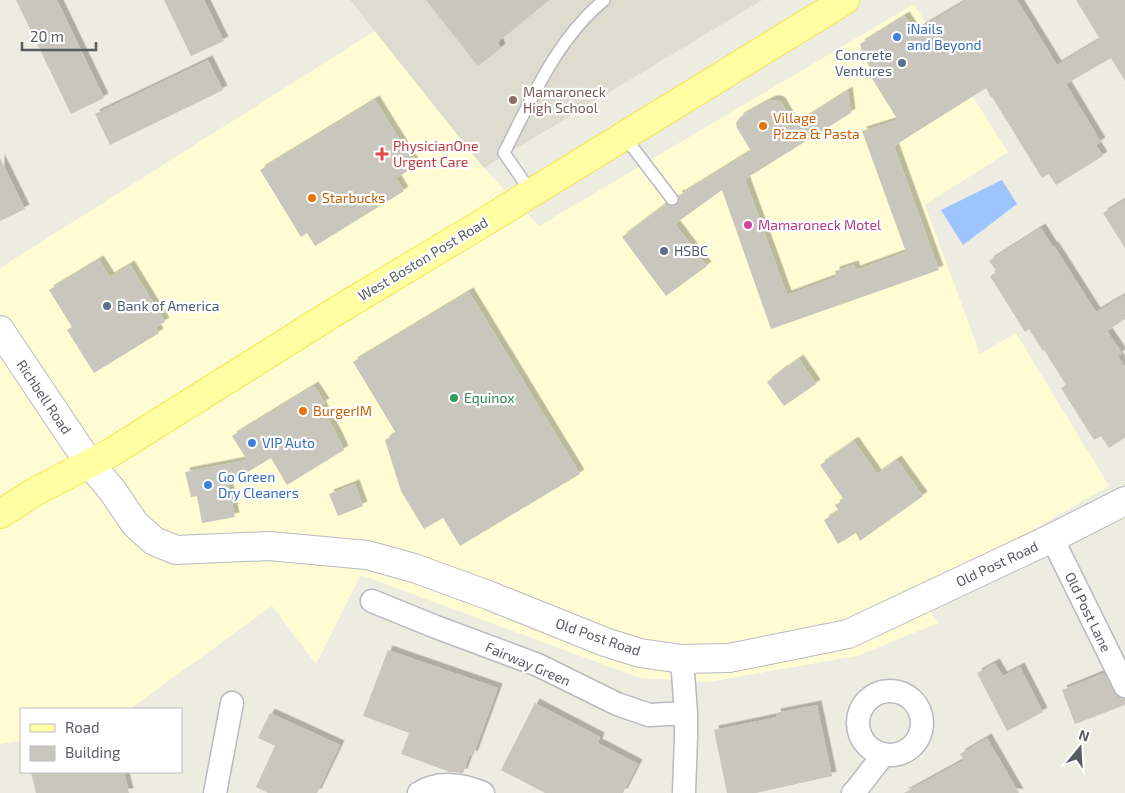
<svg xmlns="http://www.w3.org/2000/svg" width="1125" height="793" font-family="'Exo 2',sans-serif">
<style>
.commercial{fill:#fffcd3}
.education{fill:#dddccf}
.water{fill:#9ec4ff}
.building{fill:#c8c6bd;filter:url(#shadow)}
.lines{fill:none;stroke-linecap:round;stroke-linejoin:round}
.service-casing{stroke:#b8bac0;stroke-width:14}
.minor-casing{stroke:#b8bac0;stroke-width:25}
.tertiary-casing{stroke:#b8bac0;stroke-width:30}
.primary-casing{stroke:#f7e44f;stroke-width:30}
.service{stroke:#fff;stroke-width:11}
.minor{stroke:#fff;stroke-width:22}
.tertiary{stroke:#fff;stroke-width:28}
.primary{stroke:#feffa3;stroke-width:28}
.shop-dot{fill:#3f7fe0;stroke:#fff;stroke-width:2}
.service-dot{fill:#5c6f8a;stroke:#fff;stroke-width:2}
.education-dot{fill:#8d6e63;stroke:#fff;stroke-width:2}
.food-dot{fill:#e8710a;stroke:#fff;stroke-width:2}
.health-dot{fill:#e0444e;stroke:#fff;stroke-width:2}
.hotel-dot{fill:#d1479c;stroke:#fff;stroke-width:2}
.leisure-dot{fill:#2e9e5b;stroke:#fff;stroke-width:2}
.labels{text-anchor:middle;stroke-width:4.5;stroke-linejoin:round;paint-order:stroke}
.shop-label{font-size:14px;fill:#366cbe;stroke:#fff;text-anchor:start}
.service-label{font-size:14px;fill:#4e5e75;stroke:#fff;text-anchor:start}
.education-label{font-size:14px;fill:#785e54;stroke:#fff;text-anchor:start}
.food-label{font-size:14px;fill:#c56008;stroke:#fff;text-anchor:start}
.health-label{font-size:14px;fill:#be3a42;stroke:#fff;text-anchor:start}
.hotel-label{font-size:14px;fill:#b23c85;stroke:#fff;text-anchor:start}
.street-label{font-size:14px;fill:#595c62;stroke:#fff}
.leisure-label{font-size:14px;fill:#27864d;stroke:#fff;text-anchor:start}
</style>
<defs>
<filter id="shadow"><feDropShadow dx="4.5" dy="-4.5" stdDeviation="0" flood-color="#0004"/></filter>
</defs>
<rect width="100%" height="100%" fill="#edece0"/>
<path class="commercial" d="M 914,4 L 1008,152 L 925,205 L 980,354 L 1016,333 L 1109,486 L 919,595 L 938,623 L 857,656 L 708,682 L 640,678 L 361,575 L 316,664 L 272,606 L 130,709 L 21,709 L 21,741 L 0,744 L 0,268 L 375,31 L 484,168 L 539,226 Z"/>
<path class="education" d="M 350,0 L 762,0 L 484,168 Z"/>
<path class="water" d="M 1002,180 L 1017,204 L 963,245 L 941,210 Z"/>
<path class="building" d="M 16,0 L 57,0 L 104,98 L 71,114 Z
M 164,0 L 204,0 L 224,41 L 191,56 Z
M 426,0 L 549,0 L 498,42 L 501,48 L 478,66 Z
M 967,0 L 1017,0 L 1057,65 L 1100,39 L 1076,0 L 1125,0 L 1125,81 L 1111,58 L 1066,84 L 1101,142 L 1096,145 L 1103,156 L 1056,185 L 1049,174 L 1042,178 L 992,97 L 991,97 L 986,88 L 894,146 L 939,270 L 771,329 L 722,190 L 675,224 L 707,266 L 666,296 L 622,237 L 666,204 L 670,206 L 676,205 L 679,201 L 678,195 L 680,194 L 680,195 L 751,151 L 737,128 L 736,123 L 740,117 L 771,100 L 777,100 L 781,102 L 794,125 L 848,91 L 851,113 L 745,179 L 787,295 L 836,277 L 835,271 L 854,265 L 856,270 L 906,252 L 862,131 L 898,120 L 871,77 L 875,75 L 864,58 L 860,44 L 905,16 L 915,31 Z
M 208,60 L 223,90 L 110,145 L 95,114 Z
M 375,100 L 416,166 L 396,178 L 404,191 L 315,246 L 307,233 L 301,237 L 260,170 Z
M 0,158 L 25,209 L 0,221 Z
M 1125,200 L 1125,248 L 1103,213 Z
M 1041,228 L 1053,247 L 1054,246 L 1096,312 L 1125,295 L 1125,319 L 1107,331 L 1122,353 L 1118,356 L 1125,367 L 1125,438 L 1109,448 L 1101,436 L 1094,440 L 1061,388 L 1066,385 L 1044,350 L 1043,351 L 1029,329 L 1025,332 L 990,276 L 997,272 L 989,261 Z
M 99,260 L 110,277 L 130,265 L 165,322 L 156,327 L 159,333 L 94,373 L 67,330 L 72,327 L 49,290 Z
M 469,292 L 580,474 L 460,546 L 443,518 L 424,529 L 401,491 L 385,440 L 396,433 L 353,362 Z
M 799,359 L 816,384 L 784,406 L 767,382 L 784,369 L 786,371 L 785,369 Z
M 314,386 L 325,403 L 321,405 L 338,437 L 344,450 L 287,485 L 271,458 L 228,484 L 235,517 L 202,523 L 197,496 L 191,497 L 185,472 L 247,460 L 232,436 Z
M 854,441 L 877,474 L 897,460 L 923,496 L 860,541 L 856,533 L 838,544 L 824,520 L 839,511 L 835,505 L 844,500 L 820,465 Z
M 355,484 L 363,506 L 338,516 L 329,494 Z
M 388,650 L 498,688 L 473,756 L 470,754 L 463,773 L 450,772 L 401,754 L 409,733 L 363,716 Z
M 995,663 L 1003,676 L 1020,667 L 1043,712 L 1007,731 L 977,673 Z
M 1104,673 L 1114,692 L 1118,697 L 1125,699 L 1125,705 L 1075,724 L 1062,690 Z
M 535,703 L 600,737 L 598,743 L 638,764 L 623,793 L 545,793 L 501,770 Z
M 817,705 L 832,776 L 756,793 L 727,793 L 714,730 L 777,717 L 776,713 Z
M 270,713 L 340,745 L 317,793 L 268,793 L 256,787 L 275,746 L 258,738 Z
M 987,738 L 1019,793 L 904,793 L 964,760 L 960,754 Z
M 31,772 L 124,772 L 129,793 L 36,793 Z"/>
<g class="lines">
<g class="service-casing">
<path id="service" d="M 624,136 L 672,199
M 531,192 L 504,153 C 532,98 556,40 604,0"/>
</g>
<g class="minor-casing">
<path id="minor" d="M 1052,538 L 1125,686
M 372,601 L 436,627 L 538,665 L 617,704 L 649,715 L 686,713
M 682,659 L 686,713 L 686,736 L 684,793
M858 723a32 32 0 1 1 64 0a32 32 0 1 1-64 0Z
M 215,793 L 232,703
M 419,793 C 438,781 463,784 483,793
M 853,793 L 856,790 L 884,754"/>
</g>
<g class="tertiary-casing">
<path id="tertiary" d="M 0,330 L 89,463 L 112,490 L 135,524 L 154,541 L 176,550 L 269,546 L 367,555 L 414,568 L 488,595 L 605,642 L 640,653 L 682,659 L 729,658 L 848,634 L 1052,538 L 1125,501"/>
</g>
<g class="primary-casing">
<path id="primary" d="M 0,514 L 38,490 L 112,452 L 333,313 L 481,224 L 845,0"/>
</g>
<use href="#service" class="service"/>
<use href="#minor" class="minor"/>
<use href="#tertiary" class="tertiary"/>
<use href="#primary" class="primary"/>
</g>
<g class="shop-dot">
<circle cx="897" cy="37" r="5"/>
<circle cx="252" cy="443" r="5"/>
<circle cx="208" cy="485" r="5"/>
</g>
<g class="service-dot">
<circle cx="902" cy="63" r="5"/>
<circle cx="664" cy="251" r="5"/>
<circle cx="107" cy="306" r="5"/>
</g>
<circle class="education-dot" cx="513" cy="100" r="5"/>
<g class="food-dot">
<circle cx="763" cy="126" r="5"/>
<circle cx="312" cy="198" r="5"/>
<circle cx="303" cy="411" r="5"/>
</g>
<path class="health-dot" d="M379.5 146.5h5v5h5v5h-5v5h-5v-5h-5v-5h5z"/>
<circle class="hotel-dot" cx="748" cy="225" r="5"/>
<circle class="leisure-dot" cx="454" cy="398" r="5"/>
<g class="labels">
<g class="shop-label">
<text x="907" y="34">iNails<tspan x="907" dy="16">and Beyond</tspan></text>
<text x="262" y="448">VIP Auto</text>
<text x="218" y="482">Go Green<tspan x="218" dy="16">Dry Cleaners</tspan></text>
</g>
<g class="service-label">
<text x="892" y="60" text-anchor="end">Concrete<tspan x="892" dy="16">Ventures</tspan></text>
<text x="674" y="256">HSBC</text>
<text x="117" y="311">Bank of America</text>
</g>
<g class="education-label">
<text x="523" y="97">Mamaroneck<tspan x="523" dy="16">High School</tspan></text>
</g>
<g class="food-label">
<text x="773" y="123">Village<tspan x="773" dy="16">Pizza &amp; Pasta</tspan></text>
<text x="322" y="203">Starbucks</text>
<text x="313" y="416">BurgerIM</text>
</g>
<g class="health-label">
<text x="393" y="151">PhysicianOne<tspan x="393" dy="16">Urgent Care</tspan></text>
</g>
<g class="hotel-label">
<text x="758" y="230">Mamaroneck Motel</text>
</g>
<g class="street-label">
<text transform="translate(423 259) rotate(-31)" y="5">West Boston Post Road</text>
<text transform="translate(44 397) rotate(56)" y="5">Richbell Road</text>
<text transform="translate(997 564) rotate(-25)" y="5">Old Post Road</text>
<text transform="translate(1088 612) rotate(64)" y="5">Old Post Lane</text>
<text transform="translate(598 637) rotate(19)" y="5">Old Post Road</text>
<text transform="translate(528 664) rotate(23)" y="5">Fairway Green</text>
</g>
<g class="leisure-label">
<text x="464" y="403">Equinox</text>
</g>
</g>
<rect x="20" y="708" width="162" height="65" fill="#ffffff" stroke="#bdbec0"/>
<rect x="30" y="724" width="25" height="8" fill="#feffa3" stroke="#bdbec0"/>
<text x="65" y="733" font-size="15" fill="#595c62">Road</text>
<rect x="30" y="746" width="25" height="15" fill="#c8c6bd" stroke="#bdbec0"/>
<text x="65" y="758" font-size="15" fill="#595c62">Building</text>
<g transform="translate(1080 748) rotate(18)" stroke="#ffffff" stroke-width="4" paint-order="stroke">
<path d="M0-4L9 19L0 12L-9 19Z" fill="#595c62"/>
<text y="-8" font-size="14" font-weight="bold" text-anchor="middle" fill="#595c62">N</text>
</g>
<path d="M22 42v8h74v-8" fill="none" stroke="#595c62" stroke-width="2.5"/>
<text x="30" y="42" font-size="15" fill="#595c62" stroke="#ffffff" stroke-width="4" paint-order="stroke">20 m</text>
</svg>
